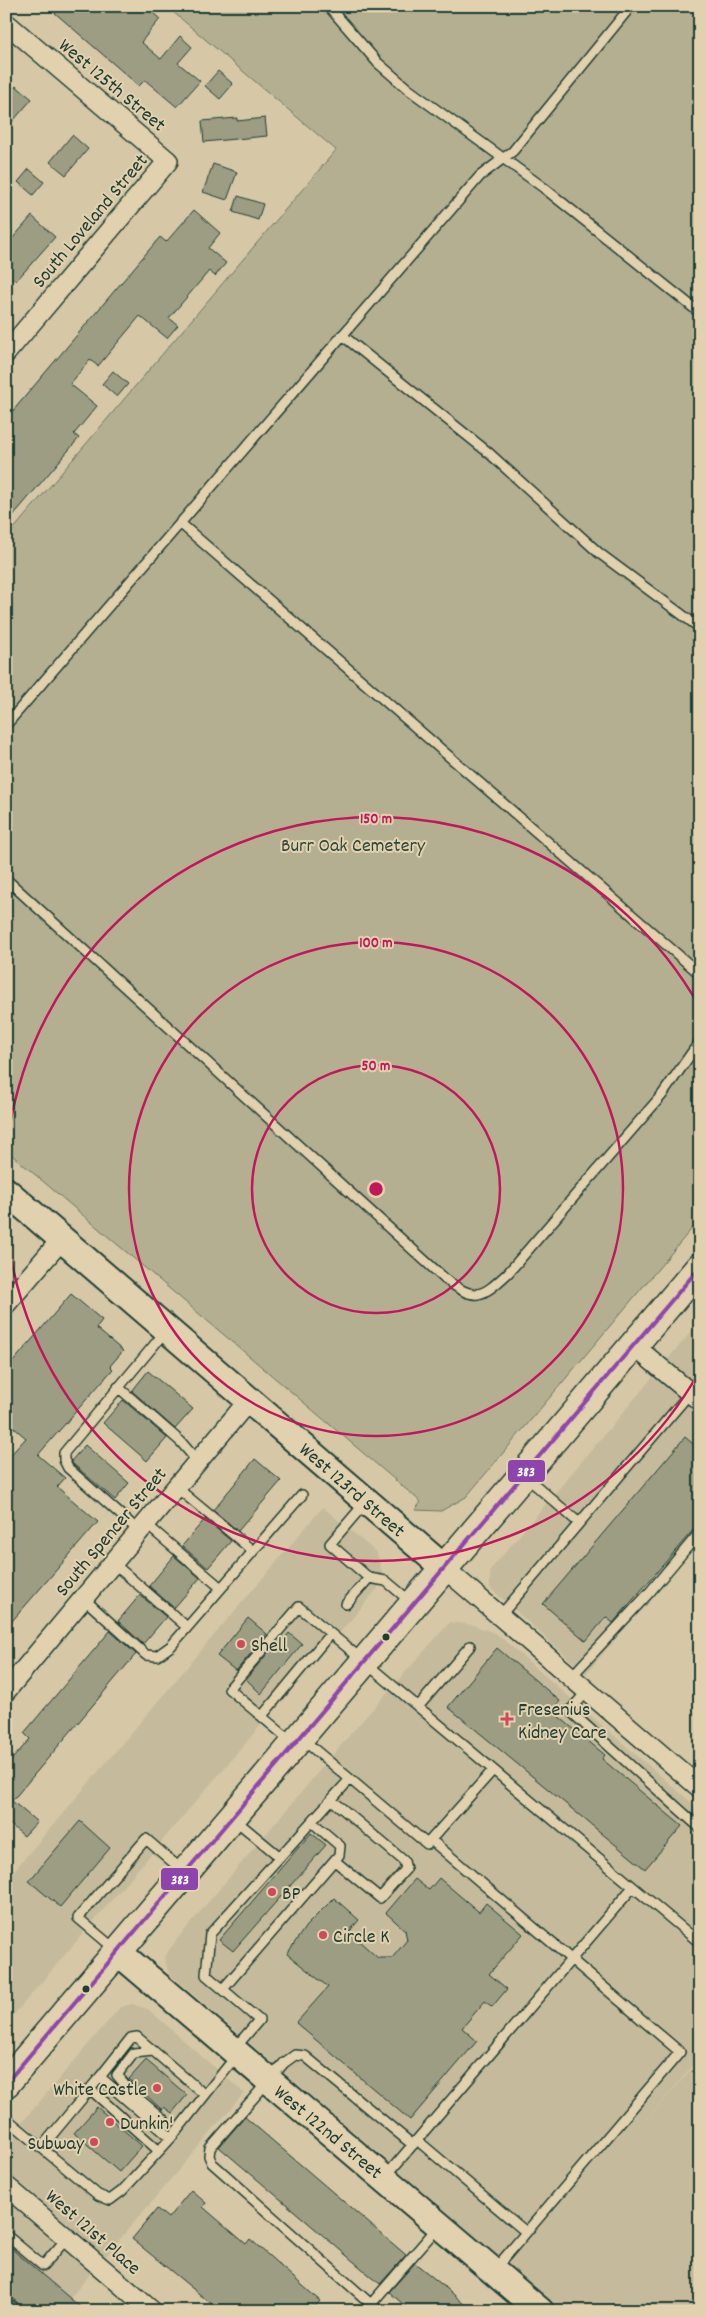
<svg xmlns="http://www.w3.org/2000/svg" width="706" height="2317" font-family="Dekko,sans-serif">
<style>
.built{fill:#c5bb9c}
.green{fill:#b5af92;stroke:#6a7663}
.building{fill:#9d9d83;stroke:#1f3d34}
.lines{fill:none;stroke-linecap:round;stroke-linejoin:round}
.lane-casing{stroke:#1f3d34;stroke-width:12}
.street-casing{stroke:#1f3d34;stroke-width:22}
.secondary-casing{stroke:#1f3d34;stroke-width:30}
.primary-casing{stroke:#1f3d34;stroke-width:31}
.lane{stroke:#e2d1ae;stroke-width:9}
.street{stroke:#e2d1ae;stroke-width:19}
.secondary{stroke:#e2d1ae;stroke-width:26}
.primary{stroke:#e2d1ae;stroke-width:28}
.bus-1-casing{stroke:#e2d1ae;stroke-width:8}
.bus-1{stroke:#8e44ad;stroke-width:4}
.ring{fill:none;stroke:#c2185b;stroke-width:2.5}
.bus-dot{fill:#1f3d34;stroke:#e2d1ae;stroke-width:2}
.poi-dot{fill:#d1495b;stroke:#e2d1ae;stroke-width:2}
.labels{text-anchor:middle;stroke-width:4;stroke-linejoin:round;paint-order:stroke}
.street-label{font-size:20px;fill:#1f3d34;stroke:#e2d1ae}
.park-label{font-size:20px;fill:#2e483d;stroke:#e2d1ae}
.poi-label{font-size:20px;fill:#1f3d34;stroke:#e2d1ae;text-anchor:start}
.centre{fill:#c2185b;stroke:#e2d1ae;stroke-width:2.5}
.ring-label{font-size:15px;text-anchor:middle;font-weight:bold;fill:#c2185b;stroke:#e2d1ae;stroke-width:4;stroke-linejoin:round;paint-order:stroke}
.line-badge{stroke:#e2d1ae;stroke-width:2}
.badge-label{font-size:14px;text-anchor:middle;font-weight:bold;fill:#fff}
</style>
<rect width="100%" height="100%" fill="#d6c8a7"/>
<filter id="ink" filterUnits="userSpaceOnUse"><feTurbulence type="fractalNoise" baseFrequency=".02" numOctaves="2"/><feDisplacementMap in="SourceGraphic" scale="10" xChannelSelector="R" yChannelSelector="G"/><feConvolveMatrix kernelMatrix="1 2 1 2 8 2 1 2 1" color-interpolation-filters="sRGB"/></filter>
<g filter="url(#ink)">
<path class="built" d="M 700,1321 L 700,1539 L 586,1674 L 490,1588 L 490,1570 Z
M 323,1507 L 377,1553 L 383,1576 L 378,1588 L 6,2024 L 6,1880 Z
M 450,1622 L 473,1625 L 497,1634 L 700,1810 L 700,2057 L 648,2118 L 700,2059 L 700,2311 L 562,2311 L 169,1974 L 164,1957 L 177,1939 L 352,1732 Z
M 132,2004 L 148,2009 L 244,2093 L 59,2311 L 6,2311 L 6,2141 L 120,2007 Z"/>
<path class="green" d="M 166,6 L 700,6 L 700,1219 L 466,1497 L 441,1511 L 415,1510 L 421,1502 L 6,1150 L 6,538 L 336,150 Z"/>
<path class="building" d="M 47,6 L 145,6 L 160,19 L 141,42 L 161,59 L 180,36 L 192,47 L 178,63 L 200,81 L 177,107 L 145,80 L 139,86 Z
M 218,71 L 233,84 L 220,99 L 205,86 Z
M 16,86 L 32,99 L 6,129 L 6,97 Z
M 237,118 L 237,121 L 265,118 L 267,136 L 204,142 L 202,121 Z
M 72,135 L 88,149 L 66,175 L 50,162 Z
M 213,164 L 237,172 L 227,200 L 203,192 Z
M 29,169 L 44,182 L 33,195 L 18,182 Z
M 238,196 L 263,204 L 258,220 L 233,212 Z
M 194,210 L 220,233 L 208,248 L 226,263 L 215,276 L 209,271 L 169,318 L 178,325 L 167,338 L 140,316 L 98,366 L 90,360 L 70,384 L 97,406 L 74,434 L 79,438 L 6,524 L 6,419 L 160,237 L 166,242 Z
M 32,216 L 55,237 L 16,281 L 6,273 L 6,246 Z
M 113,371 L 128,384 L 117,397 L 102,384 Z
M 71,1294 L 102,1320 L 96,1328 L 123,1351 L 110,1366 L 113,1369 L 38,1455 L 65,1478 L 57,1487 L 98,1522 L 6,1628 L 6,1460 L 26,1438 L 6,1421 L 6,1370 Z
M 148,1371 L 193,1409 L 175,1429 L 132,1391 Z
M 123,1400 L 167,1438 L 147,1461 L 103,1423 Z
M 685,1437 L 700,1450 L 700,1522 L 613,1623 L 606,1617 L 586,1641 L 543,1604 Z
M 85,1445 L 129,1483 L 115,1500 L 73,1464 L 71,1461 Z
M 255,1459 L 281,1481 L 238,1531 L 213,1510 Z
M 205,1519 L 231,1541 L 208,1568 L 182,1546 Z
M 174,1556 L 200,1578 L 174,1608 L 149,1586 Z
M 140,1595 L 166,1617 L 143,1644 L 118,1621 Z
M 248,1618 L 267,1634 L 236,1671 L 217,1656 Z
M 110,1631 L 136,1654 L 12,1801 L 37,1822 L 24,1836 L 6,1821 L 6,1766 L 30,1739 L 24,1733 Z
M 289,1633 L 302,1644 L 261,1694 L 246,1679 L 277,1642 L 280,1644 Z
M 497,1648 L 560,1701 L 552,1711 L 605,1755 L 602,1759 L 682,1826 L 645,1869 L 448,1707 Z
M 80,1821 L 110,1848 L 60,1907 L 29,1881 Z
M 311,1833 L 326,1845 L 233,1951 L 219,1940 Z
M 439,1878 L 479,1912 L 486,1903 L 523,1934 L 489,1974 L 507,1989 L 492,2007 L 485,2001 L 462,2028 L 477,2041 L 410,2120 L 296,2023 L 328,1987 L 287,1954 L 306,1926 L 334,1898 L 359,1920 L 349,1932 L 378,1958 L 392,1958 L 407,1940 L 405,1930 L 386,1913 L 415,1879 L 429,1890 Z
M 146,2060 L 187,2095 L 172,2113 L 164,2107 L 162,2110 L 129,2079 Z
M 97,2107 L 142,2146 L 119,2172 L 74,2133 Z
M 245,2117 L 406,2255 L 380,2284 L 219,2147 Z
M 191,2190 L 206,2203 L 203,2207 L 246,2244 L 250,2239 L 320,2301 L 311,2311 L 220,2311 L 132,2239 L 157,2209 L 168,2218 Z
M 6,2244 L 85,2311 L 24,2311 L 17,2302 L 6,2295 Z
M 415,2263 L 451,2292 L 471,2311 L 411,2311 L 389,2292 Z"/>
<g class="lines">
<g class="lane-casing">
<path id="lane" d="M 324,6 L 331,9 L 378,63 L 408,89 L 544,188 L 700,313
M 342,335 L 489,453 L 599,553 L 700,628
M 180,523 L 700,974
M 6,725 L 480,176 L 513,151 L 631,6
M 6,879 L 445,1279 C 476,1302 481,1298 508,1273 L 662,1095 L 700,1041
M 118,1387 L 181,1442 L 198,1462
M 525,1476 L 579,1523
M 176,1487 L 253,1551
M 365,1503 L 330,1544 L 369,1578 L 386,1581 L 411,1602
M 146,1524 L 221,1588
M 139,1531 L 68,1468 L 64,1460 L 64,1453 L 165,1332
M 113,1563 L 187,1627
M 83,1598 L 146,1655 L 157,1656 L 171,1646 L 302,1495
M 346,1604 L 369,1578
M 500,1616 L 690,1393
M 571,1677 L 649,1593 L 700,1532
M 587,1691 L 570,1711 L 700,1828
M 418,1707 L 470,1646
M 262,1716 L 330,1634
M 292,1742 L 229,1689 L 299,1607 L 700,1943
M 350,1779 L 427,1844 L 493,1770
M 332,1800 L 404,1861 L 406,1869 L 380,1898 L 335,1861
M 234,1819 L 280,1857
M 431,1840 L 680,2052 L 495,2269
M 116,1950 L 78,1918 L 146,1839 L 183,1871
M 223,1989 L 339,1855 L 340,1846 L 312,1822
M 235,2048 L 259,2020 L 206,1975 L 210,1934 L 350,1779 L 302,1739
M 153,2051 L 134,2053 L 117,2075 L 132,2093 L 164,2120 L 164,2132
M 90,2089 L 159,2151
M 6,2118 L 98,2195 L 110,2200 L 122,2191 L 171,2138 L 236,2056
M 171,2138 L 100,2077 L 131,2038 L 137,2037 L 205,2095
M 417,2140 L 526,2232
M 41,2148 L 100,2077
M 386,2176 L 633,1887
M 6,2235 L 43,2266 L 67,2238
M 371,2304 L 212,2163 L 209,2156 L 210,2148 L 284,2063 L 295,2055 L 305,2056 L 413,2145
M 10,2311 L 13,2307
M 379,2311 L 371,2304 L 438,2227"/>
</g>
<g class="street-casing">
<path id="street" d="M 6,23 L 168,161 L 6,353
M 6,1304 L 62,1239
M 633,1345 L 700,1401
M 443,1567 L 700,1788
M 6,1691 L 249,1400
M 6,2186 L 152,2311"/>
</g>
<g class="secondary-casing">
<path id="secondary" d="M 6,1191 L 443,1567
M 118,1952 L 540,2311"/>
</g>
<g class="primary-casing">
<path id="primary" d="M 6,2083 L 700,1267"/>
</g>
<use href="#lane" class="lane"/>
<use href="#street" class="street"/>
<use href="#secondary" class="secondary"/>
<use href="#primary" class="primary"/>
<g class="bus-1-casing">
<path id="bus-1" d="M 6,2083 L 700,1267"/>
</g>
<use href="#bus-1" class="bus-1"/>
</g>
</g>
<g class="ring">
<circle cx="376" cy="1189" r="124"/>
<circle cx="376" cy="1189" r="247"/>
<path d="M699 1372A371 371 0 0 1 6 1221M6 1157A371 371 0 0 1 699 1006"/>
</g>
<g class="bus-dot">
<circle cx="386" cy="1637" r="4.5"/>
<circle cx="86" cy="1989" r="4.5"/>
</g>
<g class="poi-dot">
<circle cx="241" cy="1644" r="5"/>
<path d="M504.5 1711.5h5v5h5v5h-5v5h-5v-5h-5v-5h5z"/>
<circle cx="272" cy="1892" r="5"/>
<circle cx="323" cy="1935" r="5"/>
<circle cx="157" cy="2088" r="5"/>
<circle cx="110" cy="2122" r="5"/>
<circle cx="94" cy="2142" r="5"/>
</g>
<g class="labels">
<g class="street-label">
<text transform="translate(113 84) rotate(40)" y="7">West 125th Street</text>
<text transform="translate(89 220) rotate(-50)" y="7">South Loveland Street</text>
<text transform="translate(353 1489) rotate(41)" y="7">West 123rd Street</text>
<text transform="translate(110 1531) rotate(-50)" y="7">South Spencer Street</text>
<text transform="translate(329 2131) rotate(40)" y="7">West 122nd Street</text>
<text transform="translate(94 2231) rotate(41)" y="7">West 121st Place</text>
</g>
<g class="park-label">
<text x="353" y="851">Burr Oak Cemetery</text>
</g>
<g class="poi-label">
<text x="251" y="1651">Shell</text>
<text x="518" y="1715">Fresenius<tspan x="518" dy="23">Kidney Care</tspan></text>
<text x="282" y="1899">BP</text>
<text x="333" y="1942">Circle K</text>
<text x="147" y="2095" text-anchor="end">White Castle</text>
<text x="120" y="2129">Dunkin'</text>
<text x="84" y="2149" text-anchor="end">Subway</text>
</g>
</g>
<circle cx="376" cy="1189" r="8" class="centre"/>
<g class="ring-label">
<text x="376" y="823">150 m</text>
<text x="376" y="947">100 m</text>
<text x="376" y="1070">50 m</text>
</g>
<g class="line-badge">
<rect x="507" y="1459" width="39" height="24" rx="5" fill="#8e44ad"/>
<rect x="160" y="1867" width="39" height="24" rx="5" fill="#8e44ad"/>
</g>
<g class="badge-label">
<text x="526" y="1476">383</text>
<text x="180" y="1884">383</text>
</g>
<rect width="706" height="2317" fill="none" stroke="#e2d1ae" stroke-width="25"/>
<rect x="12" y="12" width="681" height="2292" fill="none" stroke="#1f3d34" stroke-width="2" filter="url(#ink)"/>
</svg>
